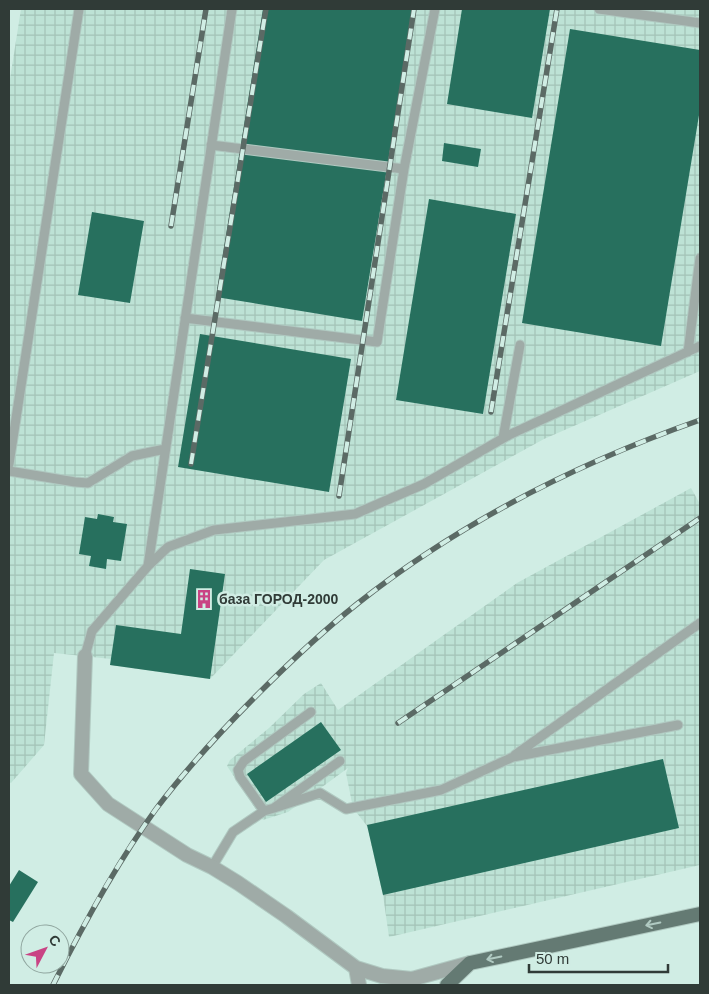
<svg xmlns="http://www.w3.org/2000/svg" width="709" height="994" font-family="Helvetica,sans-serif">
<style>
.industrial{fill:url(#industrial-grid)}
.building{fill:#27705e}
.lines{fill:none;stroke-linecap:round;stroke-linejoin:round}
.service-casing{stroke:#b0c9c1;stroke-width:11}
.minor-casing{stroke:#b0c9c1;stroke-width:16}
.primary-casing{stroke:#b0c9c1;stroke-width:16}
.service{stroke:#9faba7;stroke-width:9}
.minor{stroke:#9faba7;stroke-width:14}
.primary{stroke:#647a73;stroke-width:14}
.rail-casing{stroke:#5b6a65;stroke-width:5.5}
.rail{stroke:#d0ede4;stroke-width:4;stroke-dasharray:11;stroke-linecap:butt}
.oneway{stroke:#b0cac2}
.labels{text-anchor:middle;stroke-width:5;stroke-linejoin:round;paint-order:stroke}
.poi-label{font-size:14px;font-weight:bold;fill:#303b37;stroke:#d0ede4;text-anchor:start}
</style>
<defs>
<pattern id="industrial-grid" width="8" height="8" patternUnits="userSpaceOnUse" patternTransform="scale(1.25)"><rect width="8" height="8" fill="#bde2d5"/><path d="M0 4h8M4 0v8" fill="none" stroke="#a3c3b7"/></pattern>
</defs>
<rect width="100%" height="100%" fill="#d0ede4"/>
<path class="industrial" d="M 21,9 L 700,9 L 700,371 L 544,439 L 324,560 L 210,679 L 110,665 L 111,659 L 54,653 L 44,745 L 11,783 L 9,782 L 9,85 Z
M 691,488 L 700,504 L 700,865 L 389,937 L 383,895 L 367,826 L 353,808 L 346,773 L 348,768 L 288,812 L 263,820 L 227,766 L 230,760 L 269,728 L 304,694 L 321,683 L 338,710 L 517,583 Z"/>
<path class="building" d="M 263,9 L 413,9 L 362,321 L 216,297 Z
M 462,9 L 550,9 L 532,118 L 447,104 Z
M 570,29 L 700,50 L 700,109 L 661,346 L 522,323 Z
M 444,143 L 481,149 L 478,167 L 442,161 Z
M 429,199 L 516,214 L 483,414 L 396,400 Z
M 92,212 L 144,221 L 130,303 L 78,295 Z
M 200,334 L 351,359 L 329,492 L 178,467 Z
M 98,514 L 114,517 L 113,522 L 127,524 L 121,561 L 107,559 L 106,569 L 89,566 L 91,556 L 79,554 L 85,517 L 97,519 Z
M 190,569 L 225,574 L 210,679 L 110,665 L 116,625 L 181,634 Z
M 321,722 L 341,750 L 266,802 L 247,774 Z
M 663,759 L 679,828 L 383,895 L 367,825 Z
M 19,870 L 38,882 L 13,922 L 9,920 L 9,886 Z"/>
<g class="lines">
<g class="service-casing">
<path id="service" d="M 599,9 L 700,23
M 211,145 L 404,169
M 185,318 L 377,342 L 404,169 L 435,9
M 688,352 L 700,258
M 503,438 L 520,345
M 9,464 L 79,9
M 9,471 L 75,482 L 88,483 L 132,456 L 165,449
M 148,566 L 232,9
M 85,656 L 92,631 L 148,566 L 168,547 L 214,530 L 355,514 L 424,484 L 509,435 L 700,346
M 311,712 L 244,761 L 238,770 L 240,777 L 264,811 L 274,808 L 340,761
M 515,755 L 700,623
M 274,808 L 320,793 L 346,809 L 441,790 L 513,757 L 678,725
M 212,867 L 233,832 L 264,811"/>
</g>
<g class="minor-casing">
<path id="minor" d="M 85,656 L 81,774 L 108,804 L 187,855 L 212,867 L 238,883 L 286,916 L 356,968 L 382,976 L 412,979 L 470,963
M 356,968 L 359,985"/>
</g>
<g class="primary-casing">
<path id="primary" d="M 447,985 L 470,963 L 700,914"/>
</g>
<use href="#service" class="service"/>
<use href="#minor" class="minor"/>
<use href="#primary" class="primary"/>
<g class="rail-casing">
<path id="rail" d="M 171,226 L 206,9
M 491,412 L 557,9
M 191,464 L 266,9
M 339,496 L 414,9
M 398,723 L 700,518
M 53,985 C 83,925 116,864 156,809 C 187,768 222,730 259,693 C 290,662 323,631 357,604 C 459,523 578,463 700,420"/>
</g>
<use href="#rail" class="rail"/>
</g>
<defs><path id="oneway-shaft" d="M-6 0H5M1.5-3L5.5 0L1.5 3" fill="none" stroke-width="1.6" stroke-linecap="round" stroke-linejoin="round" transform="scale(1.25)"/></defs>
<g class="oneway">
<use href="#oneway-shaft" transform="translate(653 924) rotate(168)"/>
<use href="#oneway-shaft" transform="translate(494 958) rotate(168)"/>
</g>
<defs>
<g id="building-bare" transform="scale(1.5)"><path d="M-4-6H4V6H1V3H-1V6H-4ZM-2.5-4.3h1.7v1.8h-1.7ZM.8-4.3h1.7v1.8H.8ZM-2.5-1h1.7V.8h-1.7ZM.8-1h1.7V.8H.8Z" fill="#c94384" stroke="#d0ede4" stroke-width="2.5" paint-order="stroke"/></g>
</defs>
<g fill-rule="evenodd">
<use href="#building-bare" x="204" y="599"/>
</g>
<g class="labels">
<g class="poi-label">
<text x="219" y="604">база ГОРОД-2000</text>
</g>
</g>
<rect width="709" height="994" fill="none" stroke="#303b37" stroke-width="20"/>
<g transform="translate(45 949) rotate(49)"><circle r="24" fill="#d0ede4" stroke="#90a69f"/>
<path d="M0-4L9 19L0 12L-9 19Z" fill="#c94384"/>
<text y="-8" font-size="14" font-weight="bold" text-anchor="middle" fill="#303b37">С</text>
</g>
<path d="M529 964v8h139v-8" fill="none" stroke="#303b37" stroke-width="2.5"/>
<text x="536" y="964" font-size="15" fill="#303b37" stroke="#d0ede4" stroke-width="4" paint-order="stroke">50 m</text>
</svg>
